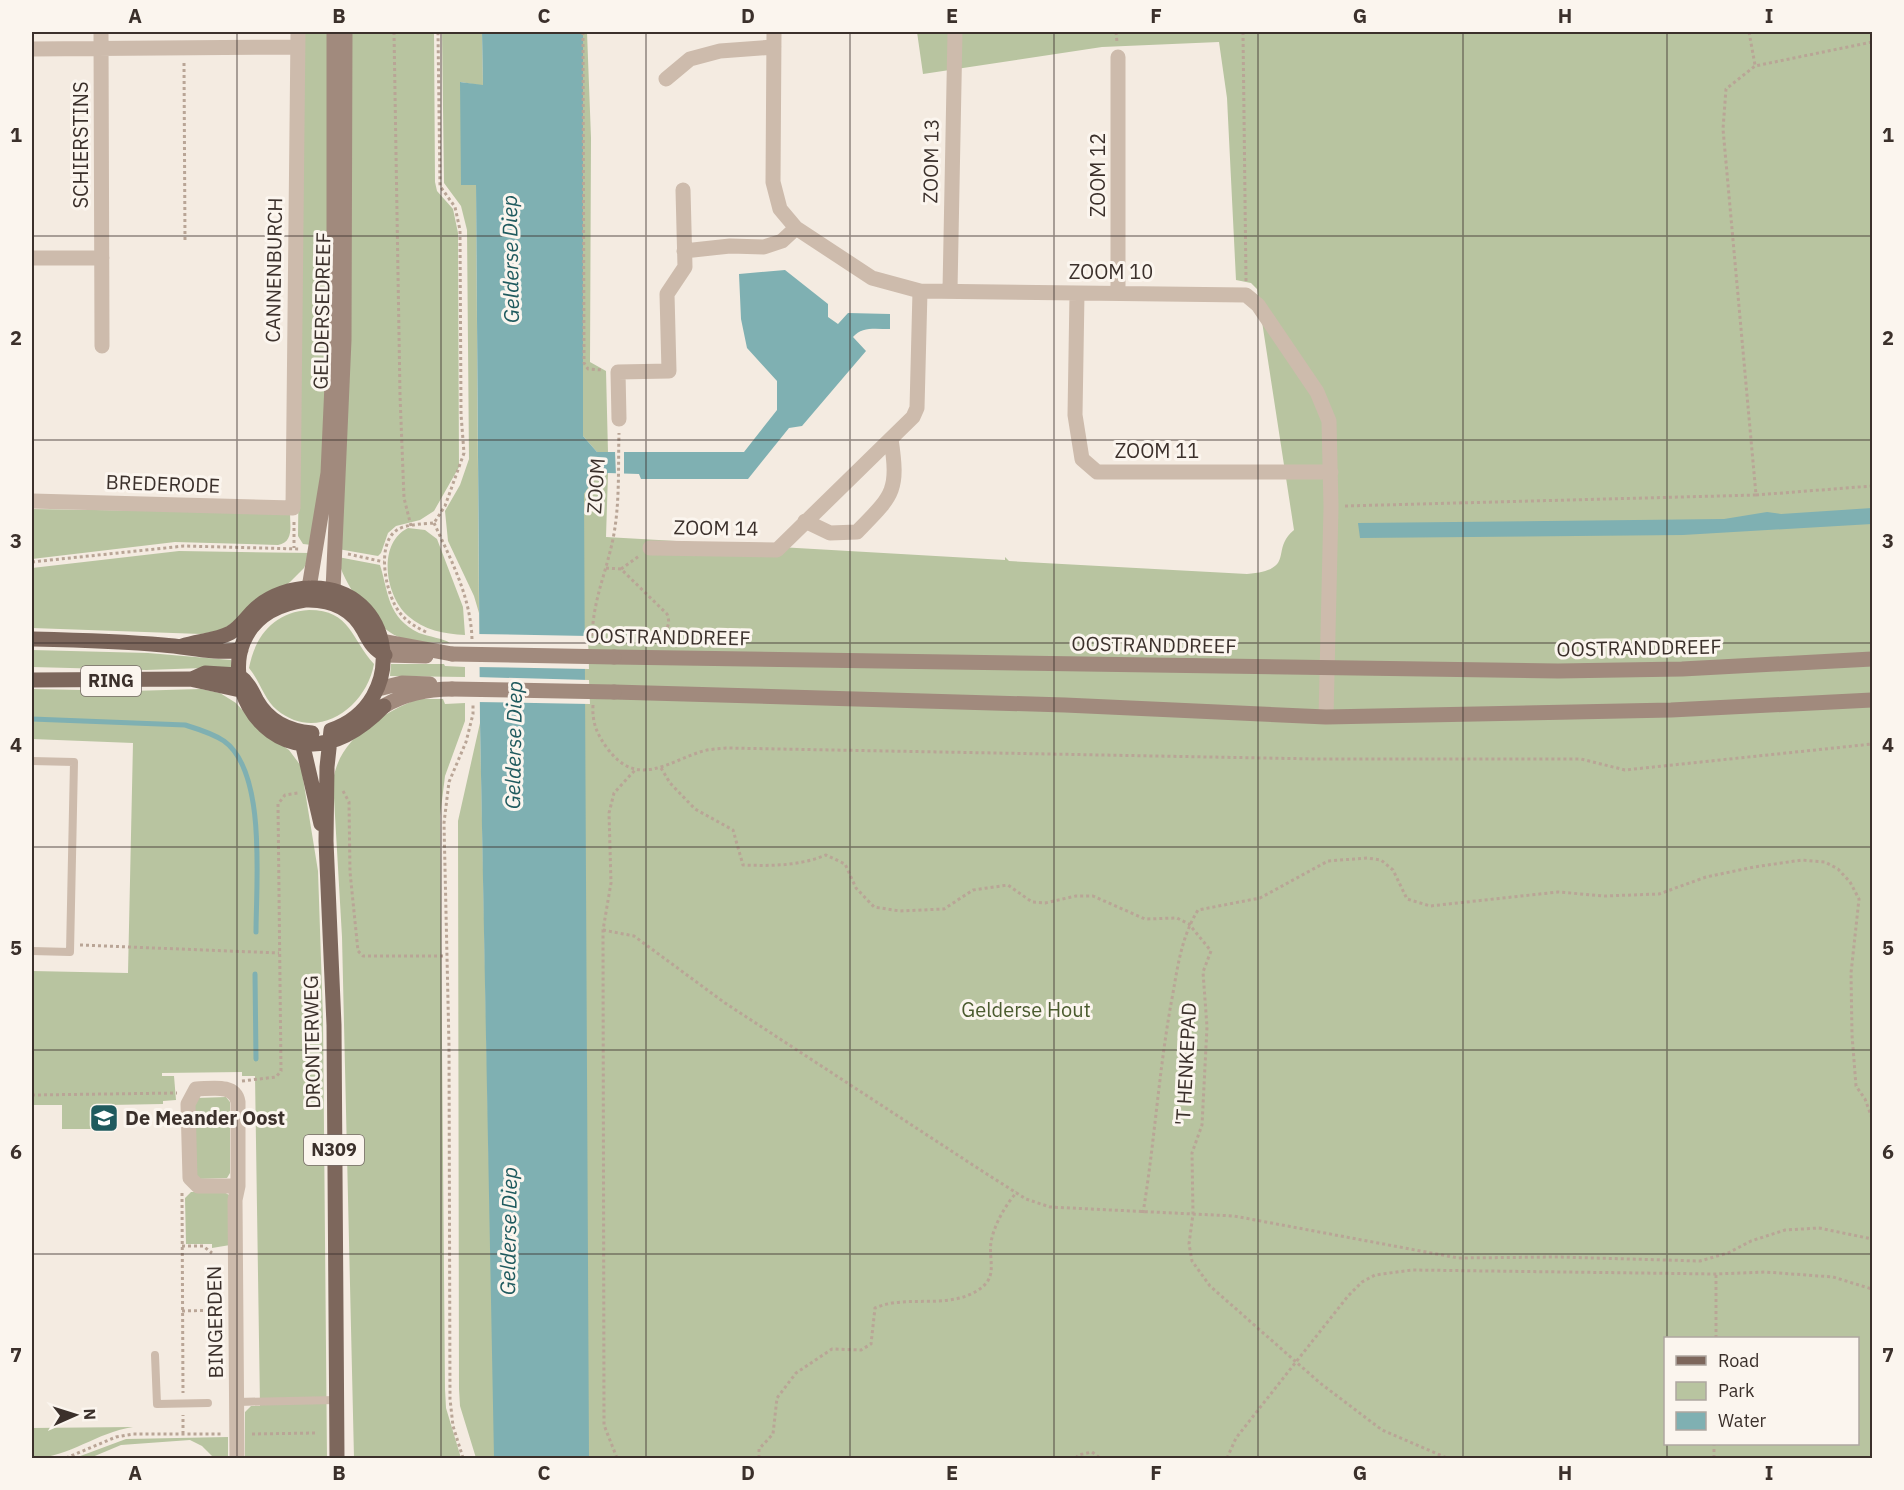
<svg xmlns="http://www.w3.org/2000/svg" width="1904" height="1490" font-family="'IBM Plex Sans',sans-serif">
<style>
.green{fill:#b8c4a0;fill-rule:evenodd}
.water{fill:#7fb0b2}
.pier{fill:#f4ebe1}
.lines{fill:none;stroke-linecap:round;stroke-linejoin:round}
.stream{stroke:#7fb0b2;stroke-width:5}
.path{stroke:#b9a596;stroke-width:3;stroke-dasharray:3 3;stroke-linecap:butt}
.lane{stroke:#cdbbac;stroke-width:8}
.street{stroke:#cdbbac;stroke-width:15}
.secondary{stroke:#a18a7d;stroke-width:15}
.primary{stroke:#7d675c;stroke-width:15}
.secondary-bridge{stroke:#a18a7d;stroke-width:15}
.grid{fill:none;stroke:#3b302b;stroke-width:1.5;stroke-opacity:0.55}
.labels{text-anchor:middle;stroke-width:6;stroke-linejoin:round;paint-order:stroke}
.shield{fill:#fbf5ee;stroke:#756b66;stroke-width:1.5}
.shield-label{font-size:18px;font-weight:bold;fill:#3b302b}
.street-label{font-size:20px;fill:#3b302b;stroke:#fbf5ee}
.park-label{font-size:20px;fill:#4a5a2e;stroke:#fbf5ee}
.poi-label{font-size:20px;font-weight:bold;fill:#3b302b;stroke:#fbf5ee;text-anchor:start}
.water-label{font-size:21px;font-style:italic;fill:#1f5a5e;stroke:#fbf5ee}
.neatline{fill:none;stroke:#3b302b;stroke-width:2}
.grid-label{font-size:20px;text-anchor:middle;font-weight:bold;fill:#3b302b}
</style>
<rect width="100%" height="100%" fill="#f4ebe1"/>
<path class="green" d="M 304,32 L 329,32 L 327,407 L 324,471 L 312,545 L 303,544 L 298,536 Z
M 349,32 L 434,32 L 435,182 L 437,191 L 453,209 L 458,233 L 459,467 L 434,511 L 420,520 L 396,526 L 388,533 L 381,553 L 378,556 L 338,549 Z
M 442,32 L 482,32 L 483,86 L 461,82 L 461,185 L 476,184 L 479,613 L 474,596 L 448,541 L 445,511 L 460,485 L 469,459 L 467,230 L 461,206 L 444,183 Z
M 583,32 L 587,32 L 591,138 L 590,362 L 606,371 L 608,453 L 597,452 L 583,436 Z
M 917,32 L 1872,32 L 1872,1458 L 560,1458 L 584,494 C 590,481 595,475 608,473 L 606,537 L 1005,560 L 1005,557 L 1009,561 L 1247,574 C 1298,569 1269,551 1294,530 L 1257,289 L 1251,283 L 1236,280 L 1227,98 L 1219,42 L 1102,47 L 923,74 ZM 1666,1338 L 1858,1338 L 1858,1444 L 1666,1444 Z
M 32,509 L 290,513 C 290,526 294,542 278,545 L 175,542 L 32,559 Z
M 408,528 L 425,530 L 437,539 L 463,607 L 465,635 C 444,634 424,630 408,616 C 385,596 377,543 408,528 Z
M 179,551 L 311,553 L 304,568 L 290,582 L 222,630 L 201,634 L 32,628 L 32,568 Z
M 338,557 L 380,565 C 389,594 387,617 419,633 C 429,637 443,638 450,643 C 433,642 415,643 399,637 C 375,628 341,582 338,557 Z
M 309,610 C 351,610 351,639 374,664 C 366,708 317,743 277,710 C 264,699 260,681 249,668 C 255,636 274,612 309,610 Z
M 32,650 L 148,653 L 231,660 L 232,667 L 146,670 L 32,667 Z
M 391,664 L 444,664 L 445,666 L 465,667 L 465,677 L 390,676 Z
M 32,689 L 131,691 L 201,689 L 220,693 L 236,703 L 261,731 L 289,750 L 301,766 L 318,871 L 323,1018 L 327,1458 L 245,1458 L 245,1412 L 251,1406 L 260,1406 L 255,1076 L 242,1076 L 242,1072 L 162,1073 L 162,1076 L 174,1076 L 176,1100 L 163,1101 L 163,1104 L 109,1105 L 108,1129 L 62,1129 L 62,1105 L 32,1105 L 32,971 L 128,973 L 133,743 L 32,739 Z
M 417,699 L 443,699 L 445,704 L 465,703 L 465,721 L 445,776 L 440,816 L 445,1389 L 446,1408 L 461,1458 L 354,1458 L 342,937 L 333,781 C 339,738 380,715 417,699 Z
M 480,723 L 494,1406 L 494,1458 L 476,1458 L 460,1406 L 459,1389 L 458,821 Z
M 226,1097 L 230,1102 L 230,1173 L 227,1178 L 198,1179 L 195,1175 L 193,1103 L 197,1098 Z
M 191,1192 L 224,1192 L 229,1195 L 230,1245 L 212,1248 L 212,1244 L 186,1244 L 185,1198 Z
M 133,1427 C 97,1432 67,1459 32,1458 L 32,1428 Z
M 228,1437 L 228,1458 L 214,1458 L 202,1446 L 190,1440 L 121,1445 L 90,1458 L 75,1458 L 126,1439 Z"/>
<path class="water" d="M 482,32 L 583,32 L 583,436 L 597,452 L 744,452 L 777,410 L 777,381 L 747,348 L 741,319 L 739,274 L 785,270 L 828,304 L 828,317 L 838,324 L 848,313 L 890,314 L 890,329 C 876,329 862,326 853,337 L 866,351 L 802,426 L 789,428 L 748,479 L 641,479 L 639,474 L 608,473 L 594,478 L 584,494 L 589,1458 L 494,1458 L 480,723 L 476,185 L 461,185 L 460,82 L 483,85 Z
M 1872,508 L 1872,524 L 1683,535 L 1360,538 L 1358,523 L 1724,519 L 1767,512 L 1781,514 Z"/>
<path class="pier" d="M 615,451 L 624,451 L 624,475 L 616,476 Z
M 476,634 L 588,636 L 589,669 L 476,667 Z
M 476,677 L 589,680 L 590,704 L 477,702 Z"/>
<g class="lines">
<path class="stream" d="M 32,719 L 185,725 C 198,729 212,733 224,741 C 267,772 256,884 256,932
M 255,974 L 256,1059"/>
<path class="path" d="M 394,32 L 400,395 L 404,498 L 411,526
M 583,32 L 584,363 L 588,369 L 603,370
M 1116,32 L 1117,42
M 1243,32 L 1246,281
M 1749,32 L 1755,65
M 184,63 L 185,241
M 1756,495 L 1872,486
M 1345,506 L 1756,495 L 1723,129 L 1726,89 L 1755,66 L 1872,42
M 294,522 L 294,548
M 434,523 C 451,560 471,597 472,640
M 348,554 L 384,562
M 32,562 L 184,546 L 300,549
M 606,568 L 621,569 L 667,614 C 673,628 661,638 649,641
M 621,569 L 639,556
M 426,632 C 416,627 407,622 400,613 C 386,596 375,544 397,530 C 406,524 424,524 434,523 L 445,506 L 464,453 L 461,414 L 460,230 L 455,207 L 440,186 L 438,32
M 592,642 C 592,602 605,577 613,539 C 620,504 618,468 619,433
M 593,705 C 592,723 597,734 607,748 C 637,789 667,762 703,751 C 710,749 718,749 726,748 L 1317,759 L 1581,759 L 1625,770 L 1872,744
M 661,768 L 670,783 L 695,809 L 733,830 L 743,865 C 772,866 799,866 826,855 L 845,864 L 856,888 L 874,907 L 900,911 L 944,909 L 973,890 L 1008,885 L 1032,902 L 1045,903 L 1076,896 L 1093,896 L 1145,919 L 1177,918 L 1189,924 L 1211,951 L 1203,972 L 1207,1027 L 1202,1125 L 1192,1153 L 1193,1214 L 1189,1244 L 1192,1261 L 1210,1286 L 1320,1383 L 1382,1430 L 1447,1458
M 343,791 L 349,802 L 350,872 L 358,951 L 363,956 L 446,956
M 603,930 L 634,936 L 725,1003 L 979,1169 L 1026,1199 L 1050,1207 L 1234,1216 L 1458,1258 L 1558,1257 L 1700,1261 L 1728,1253 L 1751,1241 L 1785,1230 L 1819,1228 L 1872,1239
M 80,945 L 279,953
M 242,1081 L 276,1077 L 281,1071 L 278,804 L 285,795 L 298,793
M 32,1095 L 177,1093
M 182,1193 L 183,1393
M 1143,1213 C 1155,1140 1159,1066 1173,993 C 1178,964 1182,936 1198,910 L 1260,898 L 1328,861 L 1367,858 L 1381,860 L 1393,870 L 1407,899 L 1430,906 L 1558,892 L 1605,896 L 1659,894 L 1706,877 L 1754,867 L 1802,860 L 1825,862 L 1838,869 L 1850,882 L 1859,899 L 1851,973 L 1852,1035 L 1856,1086 L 1865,1099 L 1872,1118
M 182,1246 L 203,1246 L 212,1253
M 182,1311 L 222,1310
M 1716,1338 L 1716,1274
M 183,1434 L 183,1415
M 252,1434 L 316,1433
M 66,1458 L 116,1437 L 133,1434 L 222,1434
M 463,1458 L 453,1426 L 450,1399 L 449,1046 L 444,823 L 449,782 L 466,742 L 473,714 L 473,703
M 617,1458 L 604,1425 L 603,930 L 611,883 L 609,813 L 614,793 L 635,770
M 759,1458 L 759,1449 L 773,1434 L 777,1398 L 796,1373 L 832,1349 L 861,1350 L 871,1344 L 875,1308 C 905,1295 941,1308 971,1294 C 1001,1280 988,1263 991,1242 C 994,1225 1006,1204 1017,1192
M 1076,1458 L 1078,1455 L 1092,1452 L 1100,1458
M 1227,1458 L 1236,1438 L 1348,1296 L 1362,1282 L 1375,1275 L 1412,1270 L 1716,1274 L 1765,1272 L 1833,1277 L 1872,1289
M 1714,1458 L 1714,1444"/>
<path class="lane" d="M 32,761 L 74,762 L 70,952 L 32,951
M 155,1355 L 157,1404 L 208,1403
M 237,1402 L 336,1400"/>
<path class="street" d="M 101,32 L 102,346
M 774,32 L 773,182 L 780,209 L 796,228 L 872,278 L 920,291 L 1246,295 L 1258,305 L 1317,392 L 1329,421 L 1331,507 L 1326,717
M 32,49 L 298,47
M 1118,57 L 1118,292
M 666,79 L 690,59 L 720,51 L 774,47
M 684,251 L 730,246 L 764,247 L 782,241 L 796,228
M 32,258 L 102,258
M 950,290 L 955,32
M 1077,294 L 1075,415 L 1082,459 L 1097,472 L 1331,472
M 619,419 L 618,372 L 669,371 L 667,294 L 685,267 L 683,190
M 32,501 L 293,508 L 298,32
M 805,521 L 830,533 L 857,532 C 893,495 899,492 891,439
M 650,548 L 777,550 L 913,417 L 917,408 L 920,291
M 237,1458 L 235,1200 L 238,1186 L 238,1102 C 235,1083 210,1089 196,1089 L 188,1104 L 190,1178 L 198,1186 L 238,1186"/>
<path class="secondary" d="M 309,588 L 328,473 L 334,340 L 334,32
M 333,590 L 344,340 L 345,32
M 382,641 L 452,654
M 385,655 L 426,656
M 614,657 L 1558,671 L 1682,669 L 1872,659
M 378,689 L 402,683 L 430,684
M 614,692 L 1065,705 L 1326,717 L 1671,710 L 1872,700
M 384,706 C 404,694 429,689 452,689"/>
<path class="primary" d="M 309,588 L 305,600 C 169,620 265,828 384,706
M 305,600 C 331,599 352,608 364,631 C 370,642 373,649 385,655
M 32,639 C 75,640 119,641 163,645 C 191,647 212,654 241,650
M 182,646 C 197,641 217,640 230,633 C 241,627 247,616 256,608 C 271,595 292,588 311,588 C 396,586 410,703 331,730 L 327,767 L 326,841 L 334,1025 L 337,1458
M 238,675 C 248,682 252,691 257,701 C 269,722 289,731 312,733
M 194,678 L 205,673 L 238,675
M 32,680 L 190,679 L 240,690
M 302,742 L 321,824"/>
<path class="secondary-bridge" d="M 452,654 L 614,657
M 452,689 L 614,692"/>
</g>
<path class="grid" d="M 237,32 L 237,1458M 441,32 L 441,1458M 646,32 L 646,1458M 850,32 L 850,1458M 1054,32 L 1054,1458M 1258,32 L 1258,1458M 1463,32 L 1463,1458M 1667,32 L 1667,1338M 32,236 L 1872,236M 32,440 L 1872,440M 32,643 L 1872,643M 32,847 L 1872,847M 32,1050 L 1872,1050M 32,1254 L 1872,1254M 1667,1444 L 1667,1458"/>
<defs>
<g id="school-square" transform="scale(1.5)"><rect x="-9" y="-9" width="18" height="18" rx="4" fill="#1f5a5e" stroke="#fbf5ee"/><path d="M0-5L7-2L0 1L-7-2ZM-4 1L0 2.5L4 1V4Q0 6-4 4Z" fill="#fff"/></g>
</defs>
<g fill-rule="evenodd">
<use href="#school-square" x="104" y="1118"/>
</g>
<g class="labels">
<g class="shield">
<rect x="81" y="666" width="60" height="30" rx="4.5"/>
<rect x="304" y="1135" width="60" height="30" rx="4.5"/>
</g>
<g class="shield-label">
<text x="111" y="687">RING</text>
<text x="334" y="1156">N309</text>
</g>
<g class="street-label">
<text transform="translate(81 145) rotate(-90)" y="7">SCHIERSTINS</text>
<text transform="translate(931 161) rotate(-89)" y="7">ZOOM 13</text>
<text transform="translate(1098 175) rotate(-90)" y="7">ZOOM 12</text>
<text transform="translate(274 270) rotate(-89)" y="7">CANNENBURCH</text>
<text x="1111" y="279">ZOOM 10</text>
<text transform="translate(322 311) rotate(-89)" y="7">GELDERSEDREEF</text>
<text x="1157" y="458">ZOOM 11</text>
<text transform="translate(163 484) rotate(2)" y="7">BREDERODE</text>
<text transform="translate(596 486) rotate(-86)" y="7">ZOOM</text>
<text transform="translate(716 528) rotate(1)" y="7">ZOOM 14</text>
<text transform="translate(668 637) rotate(1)" y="7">OOSTRANDDREEF</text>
<text transform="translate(1154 645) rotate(1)" y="7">OOSTRANDDREEF</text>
<text transform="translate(1639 648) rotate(-1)" y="7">OOSTRANDDREEF</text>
<text transform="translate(312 1042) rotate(-91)" y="7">DRONTERWEG</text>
<text transform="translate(1186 1064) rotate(-87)" y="7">'T HENKEPAD</text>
<text transform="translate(215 1322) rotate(-91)" y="7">BINGERDEN</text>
</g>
<g class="park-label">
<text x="1026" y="1017">Gelderse Hout</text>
</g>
<g class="poi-label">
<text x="125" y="1125">De Meander Oost</text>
</g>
<g class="water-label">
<text transform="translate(511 259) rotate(-91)" y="7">Gelderse Diep</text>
<text transform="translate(514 745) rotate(-89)" y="7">Gelderse Diep</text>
<text transform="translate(509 1231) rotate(-89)" y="7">Gelderse Diep</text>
</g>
</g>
<rect width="1904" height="1490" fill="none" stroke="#fbf5ee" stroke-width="66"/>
<rect x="1664" y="1337" width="195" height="108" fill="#fbf5ee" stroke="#aea6a0" stroke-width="1.5"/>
<rect x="1676" y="1356" width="30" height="9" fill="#7d675c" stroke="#aea6a0" stroke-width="1.5"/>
<text x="1718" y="1367" font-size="18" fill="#3b302b">Road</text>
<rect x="1676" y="1382" width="30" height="18" fill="#b8c4a0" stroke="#aea6a0" stroke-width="1.5"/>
<text x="1718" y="1397" font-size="18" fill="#3b302b">Park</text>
<rect x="1676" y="1412" width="30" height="18" fill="#7fb0b2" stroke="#aea6a0" stroke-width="1.5"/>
<text x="1718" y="1427" font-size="18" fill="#3b302b">Water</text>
<g transform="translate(75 1415) rotate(87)" stroke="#fbf5ee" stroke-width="4.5" paint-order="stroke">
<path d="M0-4.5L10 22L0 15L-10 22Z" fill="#3b302b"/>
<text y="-9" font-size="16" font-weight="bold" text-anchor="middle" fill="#3b302b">N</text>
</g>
<rect x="33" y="33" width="1838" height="1424" class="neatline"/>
<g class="grid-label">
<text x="135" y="23">A</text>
<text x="339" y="23">B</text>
<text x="544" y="23">C</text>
<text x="748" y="23">D</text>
<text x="952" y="23">E</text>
<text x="1156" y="23">F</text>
<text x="1360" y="23">G</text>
<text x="1565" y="23">H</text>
<text x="1769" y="23">I</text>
<text x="16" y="142">1</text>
<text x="1888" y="142">1</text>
<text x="16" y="345">2</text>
<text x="1888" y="345">2</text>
<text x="16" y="548">3</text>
<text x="1888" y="548">3</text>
<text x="16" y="752">4</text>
<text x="1888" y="752">4</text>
<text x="16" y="955">5</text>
<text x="1888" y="955">5</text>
<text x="16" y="1159">6</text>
<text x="1888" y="1159">6</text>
<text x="16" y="1362">7</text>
<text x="1888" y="1362">7</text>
<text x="135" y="1480">A</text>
<text x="339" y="1480">B</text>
<text x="544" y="1480">C</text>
<text x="748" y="1480">D</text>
<text x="952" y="1480">E</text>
<text x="1156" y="1480">F</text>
<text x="1360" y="1480">G</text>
<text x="1565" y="1480">H</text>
<text x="1769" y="1480">I</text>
</g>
</svg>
